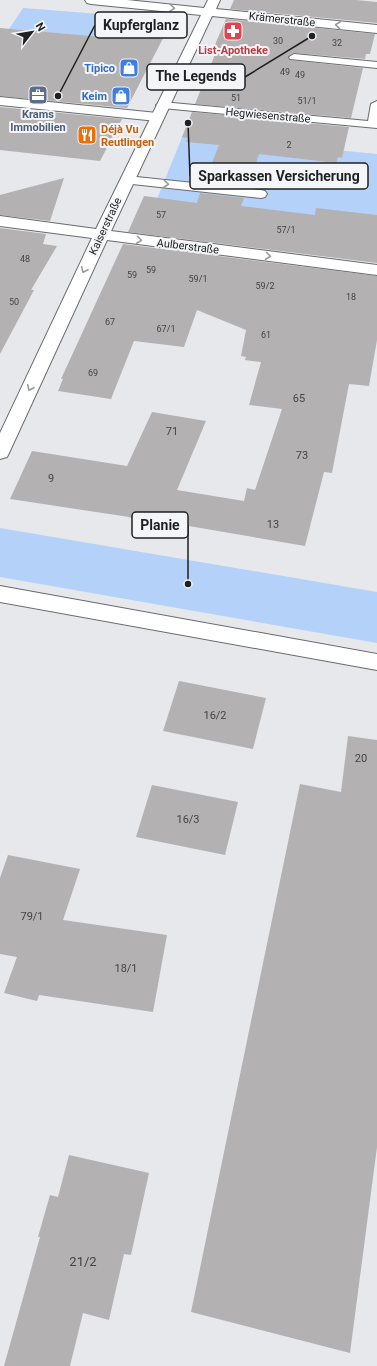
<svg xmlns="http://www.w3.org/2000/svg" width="377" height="1366" font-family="Roboto,sans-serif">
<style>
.green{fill:#b4d1fa}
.building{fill:#b4b1b2}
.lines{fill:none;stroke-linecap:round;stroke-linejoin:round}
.service-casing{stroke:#696b6e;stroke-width:2}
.pedestrian-casing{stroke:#696b6e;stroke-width:2}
.minor-casing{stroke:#696b6e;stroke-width:2}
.service{fill:#fff;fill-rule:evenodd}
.pedestrian{fill:#fff;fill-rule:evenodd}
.minor{fill:#fff;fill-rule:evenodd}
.oneway{stroke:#9a9b9b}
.labels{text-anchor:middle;stroke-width:4;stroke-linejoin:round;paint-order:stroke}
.far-number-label{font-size:9px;fill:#444445}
.far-street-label{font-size:11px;fill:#1f2021;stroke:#f3f5f8}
.far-health-label{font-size:11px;font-weight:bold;fill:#be3a42;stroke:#f3f5f8}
.far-shop-label{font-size:11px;font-weight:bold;fill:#366cbe;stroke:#f3f5f8;text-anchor:end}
.far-service-label{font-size:11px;font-weight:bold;fill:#4e5e75;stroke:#f3f5f8}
.far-food-label{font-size:11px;font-weight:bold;fill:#c56008;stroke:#f3f5f8;text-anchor:start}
.number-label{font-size:11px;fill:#444445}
.near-number-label{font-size:13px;fill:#444445}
.leader{fill:none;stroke:#1f2021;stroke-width:1.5}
.callout-dot{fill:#1f2021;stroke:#f3f5f8;stroke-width:1.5}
.callout{fill:#f3f5f8;stroke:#1f2021;stroke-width:1.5}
.callout-label{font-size:14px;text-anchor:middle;font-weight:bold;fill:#1f2021}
</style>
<rect width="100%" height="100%" fill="#e6e8eb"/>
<path class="green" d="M 23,8 L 125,16 L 113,38 L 9,29 Z
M 183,135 L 377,154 L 377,257 L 144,231 Z
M 0,528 L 377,592 L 377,643 L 0,577 Z"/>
<path class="building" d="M 234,0 L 356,0 L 377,2 L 377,23 L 230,9 Z
M 127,16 L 172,21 L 127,108 L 0,96 L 0,28 L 115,38 Z
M 226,19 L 375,34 L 370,54 L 366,54 L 365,59 L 294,53 L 288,57 L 290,60 L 363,68 L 351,118 L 195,104 L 218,47 L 214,47 Z
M 0,107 L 122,119 L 100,161 L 0,150 Z
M 192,112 L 349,127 L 342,158 L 338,157 L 336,163 L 259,154 L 248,187 L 204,183 L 219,145 L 186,142 L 188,138 L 182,137 Z
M 64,178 L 50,221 L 0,215 L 0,195 Z
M 200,193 L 244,198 L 241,206 L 315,215 L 316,208 L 377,215 L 377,263 L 128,232 L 144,196 L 197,203 Z
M 0,228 L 46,234 L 43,244 L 57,246 L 31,290 L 34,290 L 0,354 Z
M 123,244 L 377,276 L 377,340 L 369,386 L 349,384 L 332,473 L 324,472 L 305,546 L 183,525 L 182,527 L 161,524 L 154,527 L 148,522 L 129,517 L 10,499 L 32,451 L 127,466 L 152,412 L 206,421 L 177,490 L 244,501 L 247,488 L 255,490 L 282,409 L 249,405 L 261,362 L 245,360 L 246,357 L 241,356 L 246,330 L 197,310 L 184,347 L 134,341 L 111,399 L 58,391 L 63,379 L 61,379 Z
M 179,681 L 266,698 L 253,749 L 163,731 Z
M 348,736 L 377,740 L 377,1147 L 350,1353 L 191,1312 L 300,784 L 341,792 Z
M 152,785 L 238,802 L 225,855 L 136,837 Z
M 8,855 L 80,869 L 63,920 L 167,935 L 153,1012 L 39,995 L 37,1001 L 4,993 L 17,957 L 0,954 L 0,878 Z
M 69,1155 L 149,1173 L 131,1255 L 124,1254 L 109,1320 L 83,1313 L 70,1366 L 4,1366 L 40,1237 L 38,1237 L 50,1195 L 58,1197 Z"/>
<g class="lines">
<g class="service-casing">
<path id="service" d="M 294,54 L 377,62 L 377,68 L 290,59 L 289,57 Z
M 377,101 L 377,128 L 162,108 L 156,105 L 162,102 L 368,121 L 371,104 Z
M 127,176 L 261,190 L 265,191 L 267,194 L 265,197 L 261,198 L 123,183 L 121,180 L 123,177 Z"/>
</g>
<g class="pedestrian-casing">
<path id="pedestrian" d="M 0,97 L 157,113 L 162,114 L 164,117 L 162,120 L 157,121 L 0,105 Z"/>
</g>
<g class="minor-casing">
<path id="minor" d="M 85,0 L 127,0 L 204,8 L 208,0 L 220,0 L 216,9 L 377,25 L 377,33 L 212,16 L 111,231 L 377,265 L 377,275 L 107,240 L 9,453 L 7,457 L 0,459 L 0,433 L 92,238 L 0,226 L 0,216 L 96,229 L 201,15 L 91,4 L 87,3 Z
M 0,586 L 377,654 L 377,670 L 0,602 Z"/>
</g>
<use href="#service" class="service"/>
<use href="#pedestrian" class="pedestrian"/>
<use href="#minor" class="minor"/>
</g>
<defs><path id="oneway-chevron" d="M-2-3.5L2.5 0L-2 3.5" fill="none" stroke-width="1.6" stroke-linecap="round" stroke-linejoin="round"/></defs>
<g class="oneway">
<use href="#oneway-chevron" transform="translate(172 8) rotate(5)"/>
<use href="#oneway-chevron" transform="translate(338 25) rotate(-174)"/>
<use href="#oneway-chevron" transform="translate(166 184) rotate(6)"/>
<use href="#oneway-chevron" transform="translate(139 240) rotate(7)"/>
<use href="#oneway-chevron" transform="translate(268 256) rotate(7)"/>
<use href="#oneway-chevron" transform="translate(84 270) rotate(115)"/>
<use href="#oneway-chevron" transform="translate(30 388) rotate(115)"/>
</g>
<defs>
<g id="pharmacy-square" transform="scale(1)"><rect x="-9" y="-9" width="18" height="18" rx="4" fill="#e0444e" stroke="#f3f5f8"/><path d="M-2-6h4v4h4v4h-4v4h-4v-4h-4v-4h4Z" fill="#fff"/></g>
<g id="shop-square" transform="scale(1)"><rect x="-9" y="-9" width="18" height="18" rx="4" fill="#3f7fe0" stroke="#f3f5f8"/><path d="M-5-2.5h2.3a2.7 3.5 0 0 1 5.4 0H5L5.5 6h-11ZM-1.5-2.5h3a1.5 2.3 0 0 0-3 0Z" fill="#fff"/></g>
<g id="office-square" transform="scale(1)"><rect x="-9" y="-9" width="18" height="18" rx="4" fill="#5c6f8a" stroke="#f3f5f8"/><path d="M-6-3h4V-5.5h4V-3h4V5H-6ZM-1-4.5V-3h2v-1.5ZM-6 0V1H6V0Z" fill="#fff"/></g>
<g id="restaurant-square" transform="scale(1)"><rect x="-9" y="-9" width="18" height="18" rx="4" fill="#e8710a" stroke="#f3f5f8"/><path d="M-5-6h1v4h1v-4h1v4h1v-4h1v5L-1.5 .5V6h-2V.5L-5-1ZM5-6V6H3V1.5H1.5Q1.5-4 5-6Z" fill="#fff"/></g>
</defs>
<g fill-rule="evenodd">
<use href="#pharmacy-square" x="233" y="31"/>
<use href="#shop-square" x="129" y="68"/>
<use href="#office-square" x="38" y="95"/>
<use href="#shop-square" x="121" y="96"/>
<use href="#restaurant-square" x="87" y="135"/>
</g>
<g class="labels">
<g class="far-number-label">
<text x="278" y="44">30</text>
<text x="337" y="46">32</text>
<text x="285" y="75">49</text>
<text x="300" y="78">49</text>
<text x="236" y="101">51</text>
<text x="307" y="104">51/1</text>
<text x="289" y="148">2</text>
<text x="161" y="218">57</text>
<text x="286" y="233">57/1</text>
<text x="25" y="262">48</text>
<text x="151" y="273">59</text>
<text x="132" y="278">59</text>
<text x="198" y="282">59/1</text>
<text x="265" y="289">59/2</text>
<text x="351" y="300">18</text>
<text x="14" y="305">50</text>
<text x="110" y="325">67</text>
<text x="166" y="332">67/1</text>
<text x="266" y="338">61</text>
<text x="93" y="376">69</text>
</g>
<g class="far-street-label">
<text transform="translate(282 19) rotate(6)" y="4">Krämerstraße</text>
<text transform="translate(268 115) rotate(5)" y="4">Hegwiesenstraße</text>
<text transform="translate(105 226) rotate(-65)" y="4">Kaiserstraße</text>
<text transform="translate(188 246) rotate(7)" y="4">Aulberstraße</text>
</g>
<g class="far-health-label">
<text x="233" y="54">List-Apotheke</text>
</g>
<g class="far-shop-label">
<text x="115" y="72">Tipico</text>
<text x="107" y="100">Keim</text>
</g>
<g class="far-service-label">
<text x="38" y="118">Krams<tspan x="38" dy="13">Immobilien</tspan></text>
</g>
<g class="far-food-label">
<text x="101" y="133">Déjà Vu<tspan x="101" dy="13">Reutlingen</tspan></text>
</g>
<g class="number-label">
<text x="299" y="402">65</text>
<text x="172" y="435">71</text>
<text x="302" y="459">73</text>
<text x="51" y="482">9</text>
<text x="273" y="528">13</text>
<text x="215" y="719">16/2</text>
<text x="361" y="762">20</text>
<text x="188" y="823">16/3</text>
<text x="32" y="920">79/1</text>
<text x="126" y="972">18/1</text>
</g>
<g class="near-number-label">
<text x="83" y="1266">21/2</text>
</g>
</g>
<path class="leader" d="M58 96L95 25M312 36L245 77M188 123L190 176M188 584L188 525"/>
<g class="callout-dot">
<circle cx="58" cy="96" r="4"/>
<circle cx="312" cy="36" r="4"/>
<circle cx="188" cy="123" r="4"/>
<circle cx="188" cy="584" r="4"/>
</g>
<g class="callout">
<rect x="95" y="12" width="92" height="26" rx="4"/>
<rect x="147" y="64" width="98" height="26" rx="4"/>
<rect x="190" y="163" width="178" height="26" rx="4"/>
<rect x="132" y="512" width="56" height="26" rx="4"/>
</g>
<g class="callout-label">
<text x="141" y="30">Kupferglanz</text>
<text x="196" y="81">The Legends</text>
<text x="279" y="181">Sparkassen Versicherung</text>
<text x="160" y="530">Planie</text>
</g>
<g transform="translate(32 32) rotate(59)" stroke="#f3f5f8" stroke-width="3" paint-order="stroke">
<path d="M0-3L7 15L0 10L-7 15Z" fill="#1f2021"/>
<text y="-6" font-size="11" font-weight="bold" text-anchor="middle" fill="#1f2021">N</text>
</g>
</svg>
